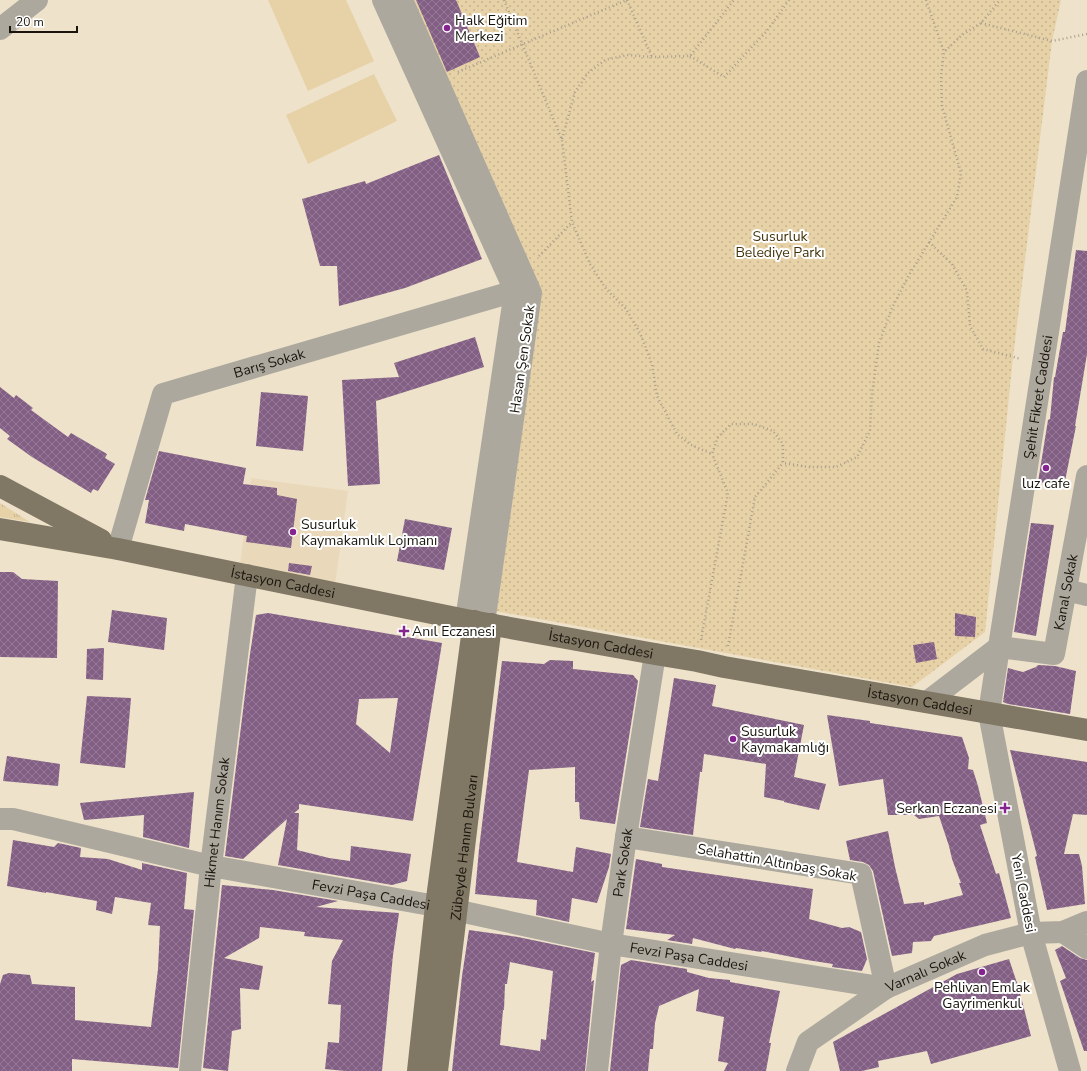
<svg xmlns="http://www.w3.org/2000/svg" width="1087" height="1071" font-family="'Nunito Sans',sans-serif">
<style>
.built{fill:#e9d9ba}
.grass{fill:url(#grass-tufts)}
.park{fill:url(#park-dots)}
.pitch{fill:#e7d2a8}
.building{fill:url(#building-cross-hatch);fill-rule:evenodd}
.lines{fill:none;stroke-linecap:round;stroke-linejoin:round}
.path{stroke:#a79e8b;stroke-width:2.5;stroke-dasharray:1 3;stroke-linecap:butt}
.minor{stroke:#ada89e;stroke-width:22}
.major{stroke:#807765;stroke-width:22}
.poi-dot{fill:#85248e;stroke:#fff;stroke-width:1.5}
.labels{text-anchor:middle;stroke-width:4;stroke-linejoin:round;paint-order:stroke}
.poi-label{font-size:14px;fill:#19150d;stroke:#fff;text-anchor:start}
.park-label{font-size:14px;fill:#46350b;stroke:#fff}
.street-label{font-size:14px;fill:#19150d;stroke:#fff}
</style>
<defs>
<pattern id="grass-tufts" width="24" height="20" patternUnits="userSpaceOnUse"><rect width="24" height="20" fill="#e7d2a8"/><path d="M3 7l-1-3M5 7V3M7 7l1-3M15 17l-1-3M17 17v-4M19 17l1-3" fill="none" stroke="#c6b38f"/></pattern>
<pattern id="park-dots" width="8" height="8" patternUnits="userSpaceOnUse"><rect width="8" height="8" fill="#e7d2a8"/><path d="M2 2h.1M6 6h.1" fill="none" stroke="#c6b38f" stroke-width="1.8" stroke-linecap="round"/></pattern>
<pattern id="building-cross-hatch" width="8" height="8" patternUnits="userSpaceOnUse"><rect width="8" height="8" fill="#835f85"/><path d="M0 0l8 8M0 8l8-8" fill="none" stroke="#947a94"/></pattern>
</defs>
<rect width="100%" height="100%" fill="#eee2ca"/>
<path class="built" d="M 251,478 L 348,491 L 334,592 L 239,573 Z"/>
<path class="grass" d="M 0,503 L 30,522 L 0,517 Z"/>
<path class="park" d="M 409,0 L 1061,0 L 1052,41 L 1013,357 L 985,632 L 912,687 L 495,611 L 540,291 Z"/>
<path class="pitch" d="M 268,0 L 346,0 L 374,61 L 308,91 Z
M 374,74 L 397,121 L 308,164 L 286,115 Z"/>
<path class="building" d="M 416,0 L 456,0 L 480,57 L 447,72 Z
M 439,155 L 482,259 L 405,288 L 339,306 L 337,266 L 320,266 L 302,199 L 365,181 L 366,184 Z
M 1076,250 L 1087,251 L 1087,354 L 1075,426 L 1076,426 L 1064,486 L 1038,482 L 1048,420 L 1050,419 L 1054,377 L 1055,377 L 1063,332 L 1065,332 Z
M 475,337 L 484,367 L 376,401 L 380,484 L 348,486 L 342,380 L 399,377 L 394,363 Z
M 0,387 L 14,398 L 16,395 L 33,408 L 31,410 L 68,437 L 71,433 L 107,454 L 105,458 L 115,464 L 98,491 L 93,489 L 91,493 L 32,457 L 7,439 L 10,436 L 0,428 Z
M 261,392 L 308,396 L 303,451 L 256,446 Z
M 159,451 L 246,468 L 243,484 L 277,488 L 277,495 L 297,499 L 291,548 L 246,542 L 247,536 L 185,524 L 184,531 L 145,523 L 149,500 L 145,500 Z
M 405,519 L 452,528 L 444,570 L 397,561 Z
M 1031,523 L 1054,525 L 1036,636 L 1014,632 Z
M 289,563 L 312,566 L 310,575 L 288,571 Z
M 0,572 L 13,572 L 22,579 L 58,581 L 57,658 L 0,657 Z
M 112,610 L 167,618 L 164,650 L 108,642 Z
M 268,613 L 442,643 L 413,821 L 299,804 L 299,809 L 294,813 L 299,813 L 297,850 L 329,858 L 350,861 L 351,846 L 411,854 L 407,881 L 392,885 L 278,865 L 287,819 L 243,859 L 225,856 L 250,654 L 256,615 ZM 398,698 L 390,753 L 356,724 L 359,699 Z
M 955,613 L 976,617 L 975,637 L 955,636 Z
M 934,642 L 937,659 L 916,663 L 913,645 Z
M 104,648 L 103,680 L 86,679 L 87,649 Z
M 550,660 L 573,661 L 573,669 L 633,675 L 638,681 L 615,824 L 580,819 L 579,802 L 575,802 L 575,767 L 529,770 L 517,862 L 573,872 L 576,847 L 611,854 L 609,867 L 597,903 L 572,898 L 569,922 L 536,915 L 537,900 L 475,894 L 479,849 L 502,661 L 544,664 Z
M 1038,665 L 1055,666 L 1076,671 L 1070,714 L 1008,704 L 1003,702 L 1008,668 L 1023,672 L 1036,667 Z
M 674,678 L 716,685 L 712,706 L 804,725 L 794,777 L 826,784 L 819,810 L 784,802 L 784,801 L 764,797 L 766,764 L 704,754 L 702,772 L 700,772 L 693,835 L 640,827 L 648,779 L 658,781 Z
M 87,696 L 131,698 L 125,768 L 80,763 Z
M 827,715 L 870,721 L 870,723 L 962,737 L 969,758 L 968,769 L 973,770 L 978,786 L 987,823 L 980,825 L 996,874 L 999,873 L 1011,918 L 934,936 L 931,941 L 913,942 L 912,953 L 892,956 L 873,871 L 869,865 L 863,862 L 850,860 L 846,841 L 888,831 L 895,867 L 904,904 L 924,902 L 924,905 L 963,895 L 959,883 L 961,883 L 952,859 L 949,846 L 939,816 L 919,819 L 914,815 L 888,815 L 883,779 L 839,786 Z
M 1010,750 L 1087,762 L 1087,815 L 1073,814 L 1064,854 L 1079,854 L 1082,866 L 1085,904 L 1047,910 L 1035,857 L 1037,856 Z
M 7,756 L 60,764 L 58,786 L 3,781 Z
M 194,792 L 189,848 L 143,837 L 144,815 L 84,820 L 80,803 Z
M 13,840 L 54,847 L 58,843 L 81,848 L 80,857 L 108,859 L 142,870 L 142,863 L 187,873 L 184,909 L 194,910 L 178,1068 L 72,1059 L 72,1071 L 0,1071 L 0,984 L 3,975 L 9,973 L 30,975 L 32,984 L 75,987 L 75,1020 L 151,1027 L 158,969 L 160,926 L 148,925 L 151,903 L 115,897 L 112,914 L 96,910 L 97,901 L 46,892 L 46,893 L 7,886 Z
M 636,859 L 662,864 L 662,867 L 813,889 L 809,919 L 842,928 L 849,927 L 861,932 L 867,959 L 862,971 L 832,967 L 833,964 L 807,960 L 762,951 L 761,952 L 736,948 L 735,949 L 693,938 L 692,944 L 667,940 L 675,935 L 626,929 Z
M 222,885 L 273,890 L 338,901 L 316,907 L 399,913 L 393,955 L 382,1071 L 345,1071 L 325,1069 L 328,1042 L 339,1043 L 341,1005 L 328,1004 L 332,961 L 343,940 L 304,936 L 305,932 L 260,927 L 259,938 L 224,958 L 263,966 L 259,990 L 240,988 L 241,1029 L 232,1031 L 228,1071 L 203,1068 Z
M 469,930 L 518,937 L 595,953 L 591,982 L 594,980 L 585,1071 L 452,1071 L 462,976 ZM 510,962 L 553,971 L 546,1040 L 541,1039 L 540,1051 L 500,1045 L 503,1010 L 504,1010 L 505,984 L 507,984 Z
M 1062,946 L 1080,958 L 1087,960 L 1087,1051 L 1084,1051 L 1060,981 L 1066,978 L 1055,950 Z
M 1009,959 L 1019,989 L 1031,1036 L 931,1064 L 927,1051 L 878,1061 L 879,1067 L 862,1071 L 840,1071 L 833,1042 L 957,974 Z
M 631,960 L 687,969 L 687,972 L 709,978 L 730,980 L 730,982 L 780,991 L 769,1043 L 771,1043 L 766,1071 L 724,1071 L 728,1063 L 718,1061 L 724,1017 L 696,1011 L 699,989 L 659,1006 L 655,1023 L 653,1049 L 650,1049 L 648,1071 L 610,1071 L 621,965 Z"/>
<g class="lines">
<path class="path" d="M 504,0 L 562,140 L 572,222 L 590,264 L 606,289 L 626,309 L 640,333 L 652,364 L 657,396 L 677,434 L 691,445 L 712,454 L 718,437 L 731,424 L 754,424 L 773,431 L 783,444 L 783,463 L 809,467 L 836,467 L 857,457 L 870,431 L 872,394 L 879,343 L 892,308 L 909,275 L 957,197 L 961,173 L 942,106 L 941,76 L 944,52 L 962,35 L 981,23 L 1000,0
M 627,0 L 652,57
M 926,0 L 944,52
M 981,23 L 1052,41 L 1087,34
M 690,56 L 724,77 L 767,31 L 789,0
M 458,72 L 523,44 L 627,0
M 562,139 L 575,92 L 588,73 L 605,60 L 627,55 L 652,57 L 690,56 L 734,0
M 929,242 L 952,264 L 967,291 L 970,326 L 983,349 L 1021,359
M 539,256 L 572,222
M 701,640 L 728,493 L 712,454
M 728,646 L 755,497 L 783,463"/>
<g class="minor">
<path d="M 383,0 L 515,291 L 466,620"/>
<path d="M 402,0 L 531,293 L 484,623"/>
<path d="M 0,29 L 37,0"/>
<path id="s1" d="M 118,549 L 163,394 L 515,291 L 528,292"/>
<path d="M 1066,590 L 1087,595"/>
<path id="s2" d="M 927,702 L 999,647 L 1054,654 L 1087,476"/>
<path id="s3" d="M 0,819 L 13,819 L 211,866 L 436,906 L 611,944 L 886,988 L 861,874 L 626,837"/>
<path d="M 1063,932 L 1087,948"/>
<path id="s4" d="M 190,1071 L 211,866 L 247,575"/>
<path id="s5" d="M 597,1071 L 611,944 L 626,837 L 655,654"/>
<path id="s6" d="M 797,1071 L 808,1042 L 886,988 L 985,945 L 1031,933 L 1063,932 L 1087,922"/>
<path id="s7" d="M 1070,1071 L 1031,933 L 989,713 L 999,647 L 1087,81"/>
</g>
<g class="major">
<path d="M 0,486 L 101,540"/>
<path id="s8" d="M 0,529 L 118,549 L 466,620 L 655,654 L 697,661 L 724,667 L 1087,730"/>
<path d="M 418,1071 L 436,906 L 474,621"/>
<path id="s9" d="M 437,1071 L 491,624"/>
</g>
</g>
<g class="poi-dot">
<circle cx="447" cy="28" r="4"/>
<circle cx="1046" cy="468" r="4"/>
<circle cx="293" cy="532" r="4"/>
<path d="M402 625h4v4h4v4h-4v4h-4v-4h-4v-4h4z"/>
<circle cx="733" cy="739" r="4"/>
<path d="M1003 802h4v4h4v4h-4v4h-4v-4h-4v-4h4z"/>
<circle cx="982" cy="972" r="4"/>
</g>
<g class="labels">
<g class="poi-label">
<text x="455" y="25">Halk Eğitim<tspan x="455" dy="16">Merkezi</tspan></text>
<text x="1046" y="488" text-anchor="middle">luz cafe</text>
<text x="301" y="529">Susurluk<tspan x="301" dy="16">Kaymakamlık Lojmanı</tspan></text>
<text x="412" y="636">Anıl Eczanesi</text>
<text x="741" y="736">Susurluk<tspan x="741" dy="16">Kaymakamlığı</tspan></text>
<text x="997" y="813" text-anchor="end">Serkan Eczanesi</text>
<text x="982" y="992" text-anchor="middle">Pehlivan Emlak<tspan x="982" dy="16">Gayrimenkul</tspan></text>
</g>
<g class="park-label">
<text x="780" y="241">Susurluk<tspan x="780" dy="16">Belediye Parkı</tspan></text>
</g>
<g class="street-label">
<text transform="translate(522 359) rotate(-82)" y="5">Hasan Şen Sokak</text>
<text dy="5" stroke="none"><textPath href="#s1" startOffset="272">Barış Sokak</textPath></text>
<text dy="5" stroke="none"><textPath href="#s7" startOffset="687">Şehit Fikret Caddesi</textPath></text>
<text dy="5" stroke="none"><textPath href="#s8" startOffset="288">İstasyon Caddesi</textPath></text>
<text dy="5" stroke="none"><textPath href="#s2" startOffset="209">Kanal Sokak</textPath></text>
<text dy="5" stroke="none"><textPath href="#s8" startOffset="612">İstasyon Caddesi</textPath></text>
<text dy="5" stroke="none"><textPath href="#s8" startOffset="936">İstasyon Caddesi</textPath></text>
<text dy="5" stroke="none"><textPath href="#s4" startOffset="250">Hikmet Hanım Sokak</textPath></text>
<text dy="5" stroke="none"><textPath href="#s9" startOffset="225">Zübeyde Hanım Bulvarı</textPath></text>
<text dy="5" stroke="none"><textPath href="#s5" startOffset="210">Park Sokak</textPath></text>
<text transform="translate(777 862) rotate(10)" y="5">Selahattin Altınbaş Sokak</text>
<text transform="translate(1024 893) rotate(79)" y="5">Yeni Caddesi</text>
<text dy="5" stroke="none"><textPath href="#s3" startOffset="379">Fevzi Paşa Caddesi</textPath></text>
<text dy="5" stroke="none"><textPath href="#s3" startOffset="703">Fevzi Paşa Caddesi</textPath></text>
<text dy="5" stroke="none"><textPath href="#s6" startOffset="169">Varnalı Sokak</textPath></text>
</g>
</g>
<path d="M10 26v6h67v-6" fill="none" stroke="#19150d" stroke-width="2"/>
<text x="16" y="26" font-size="12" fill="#19150d" stroke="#ffffff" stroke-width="3" paint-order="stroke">20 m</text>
</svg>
